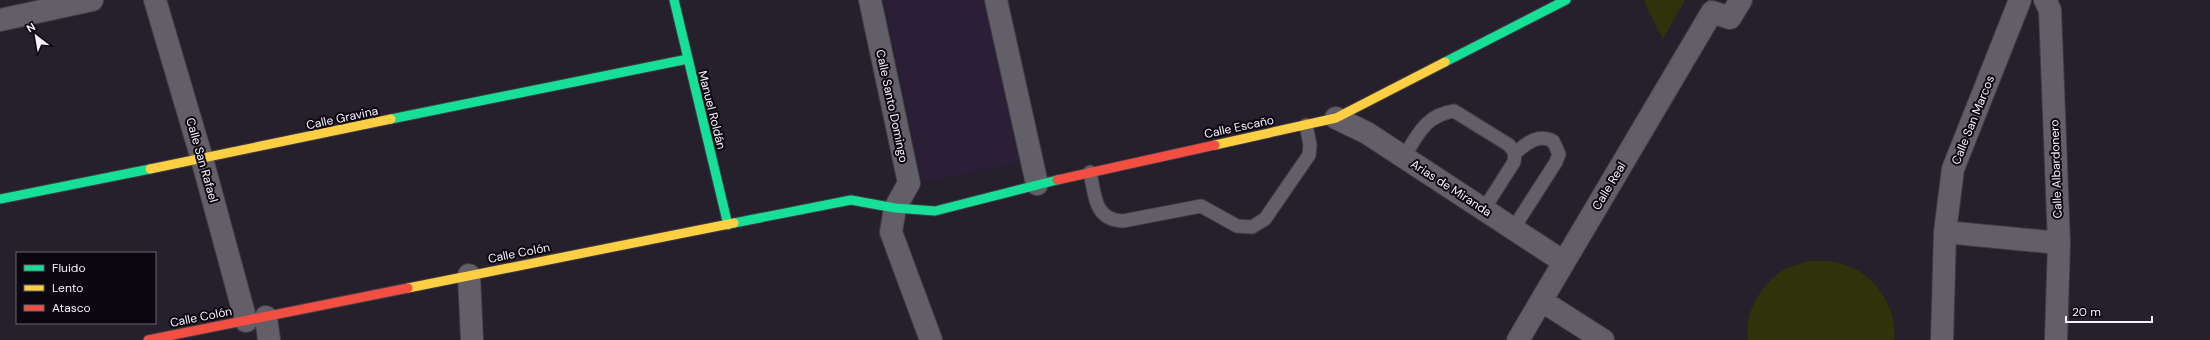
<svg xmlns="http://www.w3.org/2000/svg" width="2210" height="340" font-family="'DM Sans',sans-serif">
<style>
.built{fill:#2a1f36}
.green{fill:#2f330a}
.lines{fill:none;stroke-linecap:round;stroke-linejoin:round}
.lane-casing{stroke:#403d45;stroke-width:15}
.street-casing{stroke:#403d45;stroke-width:24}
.fast-casing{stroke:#403d45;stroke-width:11}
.slow-casing{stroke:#403d45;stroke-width:11}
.jam-casing{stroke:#403d45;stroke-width:11}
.lane{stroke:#635f68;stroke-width:13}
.street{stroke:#635f68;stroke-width:22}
.fast{stroke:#16e098;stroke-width:9}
.slow{stroke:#ffcf43;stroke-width:9}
.jam{stroke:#f24e42;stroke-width:9}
.tram{stroke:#605c64;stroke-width:1}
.labels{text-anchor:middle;stroke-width:4;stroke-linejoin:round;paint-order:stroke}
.street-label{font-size:12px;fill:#f7f2fd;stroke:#0c0811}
</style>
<rect width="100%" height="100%" fill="#25202b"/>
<path class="built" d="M 884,0 L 989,0 L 1023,162 L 922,182 Z"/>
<path class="green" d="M 1644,0 L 1685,0 L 1663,39 L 1646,5 Z
M 1809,261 C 1817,261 1826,260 1834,262 C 1870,267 1898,304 1894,340 L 1748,340 C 1743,314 1762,282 1785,269 C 1792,266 1801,264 1809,261 Z"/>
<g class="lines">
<g class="lane-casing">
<path id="lane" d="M 1404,157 C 1418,134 1426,115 1454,111 L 1509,145 L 1515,153 L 1514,162 L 1484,209
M 1090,172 C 1095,195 1094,220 1123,221 L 1201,206 L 1237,226 L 1252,227 L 1265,219 L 1309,155 L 1310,145 L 1306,125
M 1513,229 L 1556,162 L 1559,154 L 1553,141 C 1538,133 1526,144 1515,153"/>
</g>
<g class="street-casing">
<path id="street" d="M 155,0 L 202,159 L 246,321
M 870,0 L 909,183 L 895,208 L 891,232 L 931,340
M 996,0 L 1037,184
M 2045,0 L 2050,10 L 2059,243 L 2056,340
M 0,20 L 92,0
M 1336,118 L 1367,133 L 1564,262
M 1945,232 L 2059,243
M 469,275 L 472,340
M 1542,301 L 1603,340
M 266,317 L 269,340
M 1518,340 L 1712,12 L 1730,18 L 1741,0
M 1942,340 L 1945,232 L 1953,169 L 2020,0"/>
</g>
<g class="fast-casing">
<path id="fast" d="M 674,0 L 728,225
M 1445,62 L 1566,0
M 391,119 L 688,59
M 0,199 L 150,169
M 734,223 L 851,200 L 895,208 L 935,211 L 1057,180"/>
</g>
<g class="slow-casing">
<path id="slow" d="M 1215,145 L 1336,118 L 1445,62
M 150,169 L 391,119
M 408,288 L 734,223"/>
</g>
<g class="jam-casing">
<path id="jam" d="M 1057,180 L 1215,145
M 148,340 L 408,288"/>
</g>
<use href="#lane" class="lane"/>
<use href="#street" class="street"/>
<use href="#fast" class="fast"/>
<use href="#slow" class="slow"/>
<use href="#jam" class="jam"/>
<path class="tram" d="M 1508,340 L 1709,0
M 1527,340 L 1689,71 L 1728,0"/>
</g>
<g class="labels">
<g class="street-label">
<text transform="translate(892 106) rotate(78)" y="4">Calle Santo Domingo</text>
<text transform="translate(712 110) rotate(76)" y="4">Manuel Roldán</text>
<text transform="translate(342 118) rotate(-12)" y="4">Calle Gravina</text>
<text transform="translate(1973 120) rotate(-68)" y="4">Calle San Marcos</text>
<text transform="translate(1239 127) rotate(-12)" y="4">Calle Escaño</text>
<text transform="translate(202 160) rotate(74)" y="4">Calle San Rafael</text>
<text transform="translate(2056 169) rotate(-92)" y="4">Calle Albardonero</text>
<text transform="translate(1609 186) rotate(-59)" y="4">Calle Real</text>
<text transform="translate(1451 188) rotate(33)" y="4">Arias de Miranda</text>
<text transform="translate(519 253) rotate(-11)" y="4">Calle Colón</text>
<text transform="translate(201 317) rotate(-11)" y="4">Calle Colón</text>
</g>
</g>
<rect x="16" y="252" width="140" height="72" fill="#0c0811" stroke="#6a666f"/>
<rect x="24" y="265" width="20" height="6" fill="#16e098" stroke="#6a666f"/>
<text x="52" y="272" font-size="12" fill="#f7f2fd">Fluido</text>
<rect x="24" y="285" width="20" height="6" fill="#ffcf43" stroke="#6a666f"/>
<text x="52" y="292" font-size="12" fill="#f7f2fd">Lento</text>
<rect x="24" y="305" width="20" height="6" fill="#f24e42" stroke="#6a666f"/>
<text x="52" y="312" font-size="12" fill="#f7f2fd">Atasco</text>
<g transform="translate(36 36) rotate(329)" stroke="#0c0811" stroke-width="3" paint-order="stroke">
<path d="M0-3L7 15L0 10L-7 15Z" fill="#f7f2fd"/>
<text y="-6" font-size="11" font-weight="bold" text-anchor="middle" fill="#f7f2fd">N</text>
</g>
<path d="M2066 316v6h86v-6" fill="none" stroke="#f7f2fd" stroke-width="2"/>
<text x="2072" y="316" font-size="12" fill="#f7f2fd" stroke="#0c0811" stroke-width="3" paint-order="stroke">20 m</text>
</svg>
